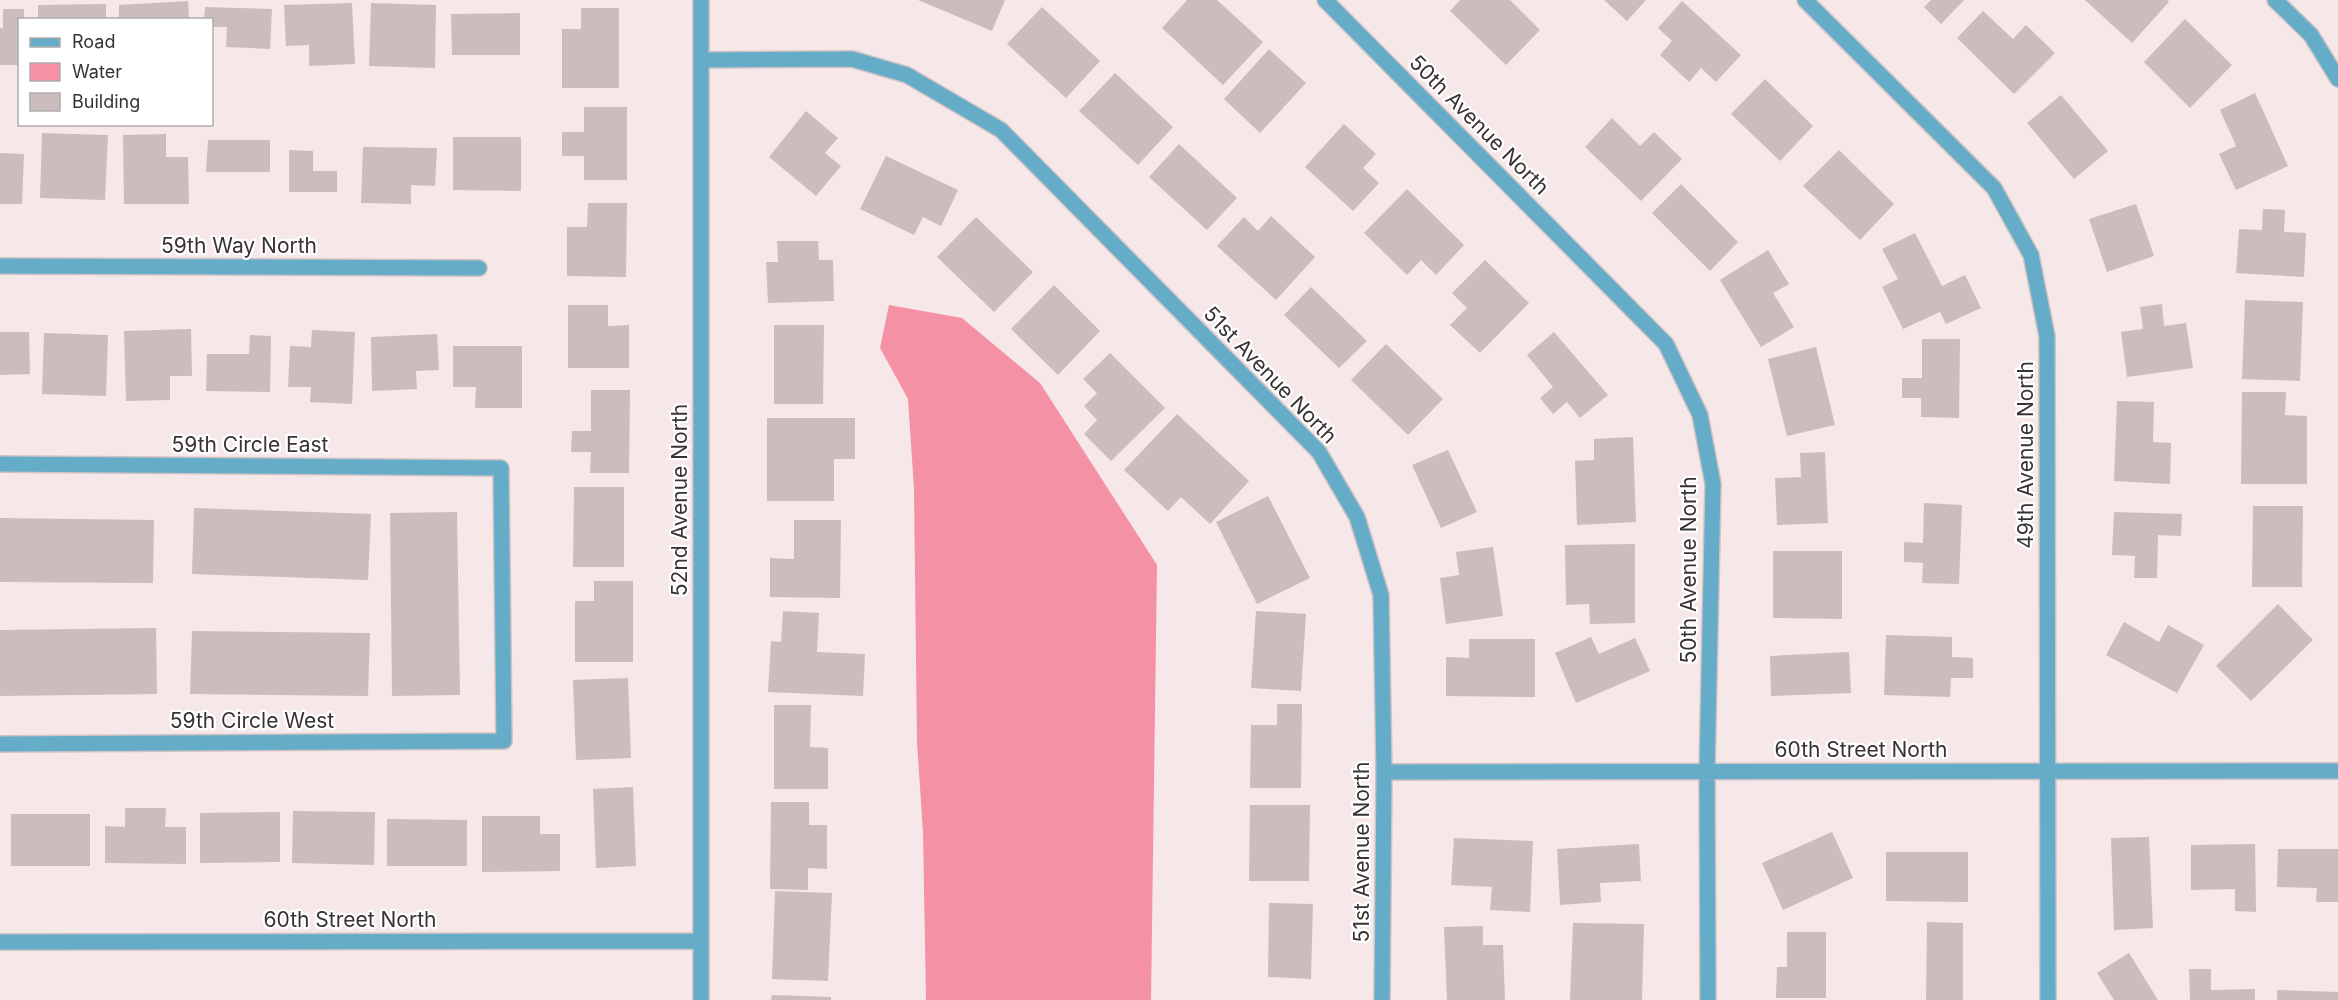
<svg xmlns="http://www.w3.org/2000/svg" width="2338" height="1000" font-family="Inter,sans-serif">
<style>
.water{fill:#f591a5}
.building{fill:#cbbcbe}
.lines{fill:none;stroke-linecap:round;stroke-linejoin:round}
.minor-casing{stroke:#d0c3c5;stroke-width:18}
.minor{stroke:#64acc7;stroke-width:15}
.labels{text-anchor:middle;stroke-width:4.5;stroke-linejoin:round;paint-order:stroke}
.street-label{font-size:21px;fill:#383233;stroke:#fff}
</style>
<rect width="100%" height="100%" fill="#f6e7e9"/>
<path class="water" d="M 889,305 L 962,318 L 1040,383 L 1157,565 L 1151,1000 L 926,1000 L 923,832 L 917,743 L 914,489 L 908,399 L 880,348 Z"/>
<path class="building" d="M 918,0 L 1005,0 L 992,31 Z
M 1187,0 L 1217,0 L 1263,42 L 1223,85 L 1162,28 Z
M 1460,0 L 1510,0 L 1540,30 L 1506,65 L 1450,11 Z
M 1604,0 L 1646,0 L 1627,21 Z
M 1931,0 L 1964,0 L 1941,24 L 1924,7 Z
M 2085,0 L 2167,0 L 2169,2 L 2132,43 Z
M 188,1 L 189,20 L 119,20 L 119,5 Z
M 1682,1 L 1741,55 L 1716,82 L 1701,68 L 1689,82 L 1660,55 L 1672,41 L 1658,28 Z
M 352,3 L 355,64 L 309,66 L 309,45 L 286,46 L 284,5 Z
M 371,3 L 436,5 L 435,68 L 369,66 Z
M 106,4 L 106,20 L 38,20 L 38,5 Z
M 205,7 L 272,9 L 270,49 L 226,47 L 227,27 L 212,27 L 212,20 L 204,20 Z
M 1042,7 L 1100,61 L 1066,98 L 1007,44 Z
M 581,8 L 619,8 L 619,88 L 562,88 L 562,29 L 581,29 Z
M 3,9 L 24,9 L 24,20 L 20,20 L 20,65 L 0,65 L 0,28 L 3,28 Z
M 1983,11 L 2013,39 L 2026,25 L 2055,53 L 2014,94 L 1957,38 Z
M 520,13 L 520,55 L 452,55 L 451,14 Z
M 2185,19 L 2232,65 L 2190,108 L 2144,62 Z
M 1269,49 L 1306,83 L 1260,133 L 1224,99 Z
M 1115,73 L 1173,127 L 1138,165 L 1079,111 Z
M 1765,79 L 1813,126 L 1780,161 L 1731,114 Z
M 2255,93 L 2288,166 L 2236,190 L 2219,154 L 2236,146 L 2220,110 Z
M 2061,95 L 2108,151 L 2074,179 L 2027,123 Z
M 584,107 L 627,107 L 627,180 L 584,180 L 584,156 L 562,156 L 562,132 L 584,132 Z
M 806,111 L 838,138 L 825,153 L 841,166 L 816,196 L 769,157 Z
M 1612,118 L 1640,146 L 1654,132 L 1682,159 L 1641,201 L 1585,147 Z
M 1344,124 L 1376,154 L 1363,168 L 1379,183 L 1353,211 L 1305,167 Z
M 42,133 L 108,135 L 105,200 L 40,198 Z
M 166,134 L 166,157 L 188,157 L 189,204 L 124,204 L 123,135 Z
M 453,137 L 521,137 L 521,191 L 453,190 Z
M 208,140 L 270,140 L 270,172 L 206,172 Z
M 1179,144 L 1237,198 L 1207,230 L 1149,177 Z
M 363,147 L 437,148 L 435,186 L 411,185 L 411,204 L 361,203 Z
M 289,150 L 313,151 L 313,171 L 337,171 L 337,192 L 289,192 Z
M 1839,150 L 1894,204 L 1860,240 L 1803,186 Z
M 0,153 L 24,154 L 22,204 L 0,204 Z
M 886,156 L 958,190 L 941,226 L 923,217 L 914,235 L 860,209 Z
M 1681,184 L 1738,242 L 1710,271 L 1652,213 Z
M 1407,189 L 1464,245 L 1436,275 L 1421,260 L 1407,275 L 1364,233 Z
M 588,203 L 627,203 L 626,277 L 567,276 L 567,227 L 587,227 Z
M 2136,204 L 2154,256 L 2107,272 L 2089,219 Z
M 2263,209 L 2285,210 L 2284,232 L 2306,233 L 2304,277 L 2236,273 L 2239,229 L 2262,230 Z
M 1271,216 L 1315,257 L 1276,300 L 1217,246 L 1244,217 L 1258,231 Z
M 976,217 L 1033,272 L 994,312 L 937,257 Z
M 1915,233 L 1942,286 L 1965,275 L 1981,308 L 1946,324 L 1940,312 L 1903,329 L 1882,287 L 1898,279 L 1882,249 Z
M 777,241 L 818,241 L 819,260 L 833,260 L 834,301 L 768,303 L 766,262 L 778,262 Z
M 1768,250 L 1789,284 L 1773,293 L 1794,327 L 1761,347 L 1720,280 Z
M 1485,260 L 1529,303 L 1480,353 L 1450,325 L 1467,308 L 1452,293 Z
M 1054,285 L 1100,331 L 1058,375 L 1011,329 Z
M 1311,287 L 1367,341 L 1339,368 L 1284,315 Z
M 2245,300 L 2303,302 L 2300,381 L 2242,379 Z
M 2162,304 L 2164,326 L 2186,323 L 2193,368 L 2127,377 L 2121,332 L 2143,329 L 2140,307 Z
M 568,305 L 608,305 L 608,326 L 629,325 L 629,368 L 568,368 Z
M 774,325 L 824,325 L 823,404 L 774,404 Z
M 191,329 L 192,376 L 170,376 L 170,400 L 126,401 L 124,331 Z
M 312,330 L 355,332 L 352,404 L 310,402 L 311,387 L 288,387 L 290,346 L 311,347 Z
M 0,332 L 29,332 L 30,374 L 0,375 Z
M 1554,332 L 1608,395 L 1580,418 L 1567,402 L 1553,414 L 1540,398 L 1553,387 L 1527,355 Z
M 44,333 L 108,335 L 106,396 L 42,394 Z
M 437,334 L 439,370 L 416,371 L 417,389 L 372,391 L 371,337 Z
M 250,335 L 271,336 L 270,392 L 206,391 L 207,354 L 249,354 Z
M 1922,339 L 1960,339 L 1959,418 L 1921,417 L 1921,398 L 1902,398 L 1902,378 L 1922,378 Z
M 1386,344 L 1443,399 L 1408,435 L 1351,380 Z
M 453,346 L 522,346 L 522,408 L 475,408 L 476,387 L 453,387 Z
M 1816,347 L 1835,425 L 1787,436 L 1768,359 Z
M 1110,353 L 1165,408 L 1111,461 L 1084,434 L 1097,420 L 1084,406 L 1097,393 L 1083,379 Z
M 591,390 L 630,390 L 629,473 L 590,473 L 591,452 L 571,452 L 572,431 L 591,431 Z
M 2242,392 L 2286,392 L 2285,415 L 2307,416 L 2307,484 L 2241,484 Z
M 2117,401 L 2154,402 L 2153,442 L 2171,443 L 2170,484 L 2114,481 Z
M 1177,414 L 1249,481 L 1210,524 L 1181,497 L 1168,511 L 1124,470 Z
M 767,418 L 855,418 L 855,459 L 834,459 L 834,501 L 767,501 Z
M 1633,437 L 1636,522 L 1577,525 L 1575,461 L 1594,460 L 1594,439 Z
M 1448,450 L 1477,512 L 1441,528 L 1412,465 Z
M 1825,452 L 1828,523 L 1777,525 L 1775,478 L 1801,477 L 1800,453 Z
M 574,487 L 624,487 L 624,567 L 573,567 Z
M 1268,496 L 1310,578 L 1257,604 L 1216,522 Z
M 1924,503 L 1962,505 L 1959,584 L 1922,583 L 1923,563 L 1904,562 L 1904,542 L 1923,543 Z
M 2253,506 L 2303,506 L 2302,587 L 2252,587 Z
M 194,508 L 371,514 L 368,580 L 192,574 Z
M 457,512 L 460,695 L 392,696 L 390,513 Z
M 2114,512 L 2182,514 L 2181,536 L 2158,535 L 2157,578 L 2134,578 L 2135,556 L 2112,555 Z
M 0,518 L 154,520 L 153,583 L 0,582 Z
M 794,520 L 841,520 L 840,598 L 770,597 L 770,558 L 794,559 Z
M 1635,544 L 1635,623 L 1590,624 L 1589,604 L 1566,605 L 1565,545 Z
M 1493,547 L 1503,616 L 1446,624 L 1440,578 L 1459,575 L 1456,552 Z
M 1773,551 L 1842,551 L 1842,619 L 1773,618 Z
M 594,581 L 633,581 L 633,662 L 575,662 L 575,601 L 594,601 Z
M 2278,604 L 2313,640 L 2251,701 L 2216,666 Z
M 783,611 L 819,613 L 817,652 L 865,654 L 863,696 L 768,692 L 771,641 L 781,642 Z
M 1256,611 L 1306,614 L 1301,691 L 1251,688 Z
M 2124,622 L 2159,642 L 2168,625 L 2204,645 L 2177,693 L 2106,655 Z
M 156,628 L 157,694 L 0,696 L 0,630 Z
M 192,631 L 370,633 L 368,696 L 190,694 Z
M 1886,635 L 1952,637 L 1952,657 L 1973,658 L 1973,678 L 1951,678 L 1950,697 L 1884,695 Z
M 1591,637 L 1599,654 L 1635,638 L 1650,671 L 1576,703 L 1555,653 Z
M 1469,639 L 1535,639 L 1535,697 L 1446,696 L 1446,657 L 1469,658 Z
M 1849,652 L 1851,693 L 1771,696 L 1770,656 Z
M 628,678 L 631,758 L 576,760 L 573,680 Z
M 1277,704 L 1302,704 L 1301,788 L 1250,788 L 1251,725 L 1277,725 Z
M 774,705 L 811,705 L 810,747 L 828,748 L 828,789 L 774,789 Z
M 633,787 L 636,866 L 596,868 L 593,789 Z
M 771,802 L 809,802 L 809,825 L 827,825 L 827,869 L 808,868 L 808,890 L 770,889 Z
M 1250,805 L 1310,805 L 1309,881 L 1249,881 Z
M 125,808 L 166,808 L 165,827 L 186,827 L 186,864 L 105,863 L 105,826 L 125,827 Z
M 293,811 L 375,812 L 374,865 L 292,863 Z
M 280,812 L 280,862 L 200,863 L 200,813 Z
M 11,814 L 90,814 L 90,866 L 11,866 Z
M 482,816 L 540,816 L 540,834 L 560,834 L 560,871 L 482,872 Z
M 387,819 L 467,820 L 467,866 L 387,866 Z
M 1832,832 L 1853,878 L 1783,910 L 1762,863 Z
M 2149,837 L 2153,928 L 2114,930 L 2111,838 Z
M 1454,838 L 1533,841 L 1530,912 L 1490,910 L 1492,887 L 1451,885 Z
M 1639,844 L 1641,881 L 1600,883 L 1601,902 L 1560,905 L 1557,849 Z
M 2255,844 L 2256,912 L 2235,911 L 2235,889 L 2191,890 L 2191,845 Z
M 2278,849 L 2338,849 L 2338,902 L 2316,902 L 2317,888 L 2277,887 Z
M 1886,852 L 1968,852 L 1968,902 L 1886,901 Z
M 775,891 L 832,893 L 828,981 L 772,979 Z
M 1269,903 L 1313,904 L 1311,979 L 1268,977 Z
M 1927,922 L 1963,923 L 1963,1000 L 1926,1000 Z
M 1573,923 L 1644,924 L 1642,1000 L 1570,1000 Z
M 1483,926 L 1483,945 L 1503,945 L 1505,1000 L 1447,1000 L 1444,927 Z
M 1787,932 L 1826,932 L 1826,998 L 1776,998 L 1777,967 L 1787,967 Z
M 2129,953 L 2158,1000 L 2114,1000 L 2097,973 Z
M 2189,969 L 2211,969 L 2211,990 L 2255,989 L 2255,1000 L 2190,1000 Z
M 2277,990 L 2338,992 L 2338,1000 L 2277,1000 Z
M 772,995 L 831,997 L 831,1000 L 771,1000 Z"/>
<g class="lines">
<g class="minor-casing">
<path id="minor" d="M 701,0 L 701,1000
M 1325,0 L 1666,344 L 1700,415 L 1713,484 L 1707,772 L 1708,1000
M 1805,0 L 1994,188 L 2031,255 L 2047,336 L 2048,1000
M 2275,0 L 2311,35 L 2338,79
M 701,60 L 852,59 L 907,75 L 1001,130 L 1319,452 L 1357,517 L 1381,595 L 1384,772 L 1382,1000
M 0,266 L 479,268
M 0,464 L 501,468 L 504,741 L 0,744
M 1384,772 L 2338,771
M 0,942 L 701,941"/>
</g>
<use href="#minor" class="minor"/>
</g>
<g class="labels">
<g class="street-label">
<text transform="translate(1479 125) rotate(45)" y="7">50th Avenue North</text>
<text x="239" y="253">59th Way North</text>
<text transform="translate(1270 375) rotate(46)" y="7">51st Avenue North</text>
<text x="250" y="452">59th Circle East</text>
<text transform="translate(2026 455) rotate(-90)" y="7">49th Avenue North</text>
<text transform="translate(680 500) rotate(-90)" y="7">52nd Avenue North</text>
<text transform="translate(1689 570) rotate(-90)" y="7">50th Avenue North</text>
<text x="252" y="728">59th Circle West</text>
<text x="1861" y="757">60th Street North</text>
<text transform="translate(1362 852) rotate(-90)" y="7">51st Avenue North</text>
<text x="350" y="927">60th Street North</text>
</g>
</g>
<rect x="18" y="18" width="195" height="108" fill="#ffffff" stroke="#afadad" stroke-width="1.5"/>
<rect x="30" y="38" width="30" height="9" fill="#64acc7" stroke="#afadad" stroke-width="1.5"/>
<text x="72" y="48" font-size="18" fill="#383233">Road</text>
<rect x="30" y="63" width="30" height="18" fill="#f591a5" stroke="#afadad" stroke-width="1.5"/>
<text x="72" y="78" font-size="18" fill="#383233">Water</text>
<rect x="30" y="93" width="30" height="18" fill="#cbbcbe" stroke="#afadad" stroke-width="1.5"/>
<text x="72" y="108" font-size="18" fill="#383233">Building</text>
</svg>
